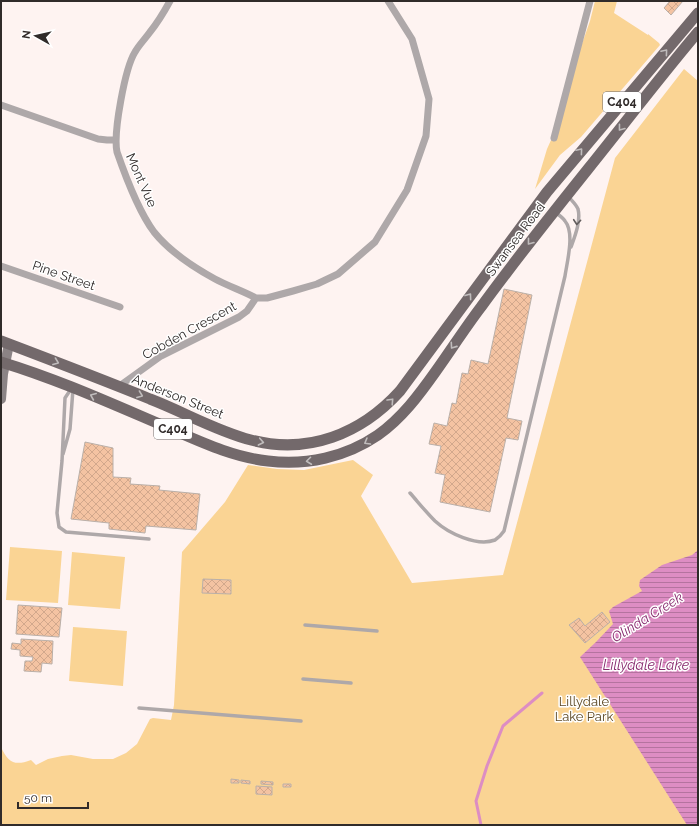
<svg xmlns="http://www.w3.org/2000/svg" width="699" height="826" font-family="Raleway,sans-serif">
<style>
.green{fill:#fad494}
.water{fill:url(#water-rules)}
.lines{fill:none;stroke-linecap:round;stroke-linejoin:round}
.stream{stroke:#dd8dc3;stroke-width:3}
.building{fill:url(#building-cross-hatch);stroke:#bab0a9}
.service{stroke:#aea8a9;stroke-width:3.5}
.minor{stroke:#aea8a9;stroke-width:7}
.secondary{stroke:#8b8385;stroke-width:10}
.primary{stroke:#73696b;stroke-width:11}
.oneway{stroke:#c0bcbc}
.oneway2{stroke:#625d5d}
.labels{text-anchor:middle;stroke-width:3;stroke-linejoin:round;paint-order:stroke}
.shield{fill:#fff;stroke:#6e6b6a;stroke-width:1}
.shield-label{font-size:12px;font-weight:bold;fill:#302b2a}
.street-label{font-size:13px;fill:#302b2a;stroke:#fff}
.park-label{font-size:13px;fill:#5c4824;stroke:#fff}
.water-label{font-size:14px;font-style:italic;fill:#872a6e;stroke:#fff}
</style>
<defs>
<pattern id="water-rules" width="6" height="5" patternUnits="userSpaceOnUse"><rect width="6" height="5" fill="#dd8dc3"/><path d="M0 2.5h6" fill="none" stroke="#b4739f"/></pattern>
<pattern id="building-cross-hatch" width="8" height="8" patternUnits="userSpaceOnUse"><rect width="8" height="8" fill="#f4c3a2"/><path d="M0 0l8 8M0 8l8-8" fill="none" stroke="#d2a88c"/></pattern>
</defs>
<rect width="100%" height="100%" fill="#fef3f1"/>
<path class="green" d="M 595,1 L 617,1 L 614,13 L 648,35 L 648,34 L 659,43 L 660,45 L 581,137 L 560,155 L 535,189 L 547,149 L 556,129 L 572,72 L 590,21 Z
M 684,69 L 698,81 L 698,825 L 1,825 L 1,747 C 8,763 15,766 31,760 L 36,765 L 48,759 L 62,756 L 71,755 L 93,759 L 113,759 L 126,753 L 137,744 L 150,719 L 153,718 L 171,720 L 174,705 L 182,552 L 225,502 L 248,465 L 277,469 L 304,470 L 353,460 L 373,475 L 361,496 L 412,583 L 503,575 L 615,158 Z
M 10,547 L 62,551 L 58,603 L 6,600 Z
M 72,552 L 125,557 L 120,609 L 68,605 Z
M 73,627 L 127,631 L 123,686 L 69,681 Z"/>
<path class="water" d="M 698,550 L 698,825 L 687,825 L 580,657 L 596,642 L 613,624 L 609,611 L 613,607 L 642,591 L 639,586 L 640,580 L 662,565 L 692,555 Z"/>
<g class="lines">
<path class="stream" d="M 481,825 L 476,801 L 487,766 L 503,726 L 542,693"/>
</g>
<path class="building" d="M 670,1 L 683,1 L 671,15 L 664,8 Z
M 504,289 L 532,295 L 507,418 L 522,421 L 518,440 L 506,438 L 490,512 L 440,502 L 445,475 L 435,473 L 441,446 L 429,444 L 434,423 L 447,426 L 452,403 L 456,404 L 462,373 L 468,374 L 471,360 L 488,364 Z
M 85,442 L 113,448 L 113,477 L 131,478 L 130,484 L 160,486 L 159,490 L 200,494 L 196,530 L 146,526 L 145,533 L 109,529 L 109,523 L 71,519 Z
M 203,579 L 231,580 L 231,594 L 202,593 Z
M 18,605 L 62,608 L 59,637 L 16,634 Z
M 602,612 L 610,622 L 585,643 L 569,625 L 579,618 L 585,626 Z
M 21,639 L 53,641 L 52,664 L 42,663 L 41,672 L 24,671 L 25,661 L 32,661 L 33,657 L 20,656 L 20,650 L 11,649 L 12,643 L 21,644 Z
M 231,779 L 239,780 L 239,783 L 231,783 Z
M 241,780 L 250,781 L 250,784 L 241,783 Z
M 261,781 L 273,782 L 273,785 L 261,784 Z
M 283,784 L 291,784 L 291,787 L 283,787 Z
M 256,786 L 272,787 L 272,795 L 256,794 Z"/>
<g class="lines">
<path class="service" d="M 568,196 C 571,200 576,204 578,209 C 581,221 575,236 571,247
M 71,389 L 65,398 L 62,461 L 57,513 L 59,527 L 66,532 L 149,539
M 63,454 L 70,429 L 73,389
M 410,493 C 418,502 426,512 435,521 C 448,533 477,547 495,540 C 498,538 502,534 504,531 L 565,276 C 567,262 575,233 565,221 C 563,218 559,215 556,213
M 305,625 L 377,631
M 303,679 L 351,683
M 139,708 L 301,721"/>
<path class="minor" d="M 170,1 C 164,12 158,22 150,32 C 145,39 139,45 135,52 C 125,68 113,133 117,152 C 125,175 139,212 154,232 C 170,252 193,267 215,279 C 228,286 243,291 256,298
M 1,105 L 98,139 L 107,140 L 116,140
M 554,138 L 590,1
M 1,266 L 120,307
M 118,387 L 161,356 L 239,317 L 247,311 L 256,298 L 267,298 L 293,291 L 317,284 L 338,274 L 375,242 L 407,190 L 426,136 L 429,99 L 412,39 L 388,1"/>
<path class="secondary" d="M 1,399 L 3,374 L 9,344"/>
<path class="primary" d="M 1,341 C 51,360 101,379 150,399 C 184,412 216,431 251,440 C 308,455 361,434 400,391 L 547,192 L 698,13
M 1,362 C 57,379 110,403 164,426 C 197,440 231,457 268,461 C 306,466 346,457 378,435 C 402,418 419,395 436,371 C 451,350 465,328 481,307 C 515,260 552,214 588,169 C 625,123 660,77 698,32"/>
</g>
<defs><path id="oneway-chevron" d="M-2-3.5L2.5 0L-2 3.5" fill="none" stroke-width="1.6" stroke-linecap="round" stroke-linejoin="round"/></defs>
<g class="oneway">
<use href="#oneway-chevron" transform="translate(665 52) rotate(-50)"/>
<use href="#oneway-chevron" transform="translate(621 128) rotate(128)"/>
<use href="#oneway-chevron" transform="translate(580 151) rotate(-50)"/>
<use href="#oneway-chevron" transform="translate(530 242) rotate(128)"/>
<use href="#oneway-chevron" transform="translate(469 296) rotate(-54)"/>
<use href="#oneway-chevron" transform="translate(453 346) rotate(125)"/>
<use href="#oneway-chevron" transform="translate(56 362) rotate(21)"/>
<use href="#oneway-chevron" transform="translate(140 395) rotate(21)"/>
<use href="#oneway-chevron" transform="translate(93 396) rotate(-157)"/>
<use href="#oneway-chevron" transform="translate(391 401) rotate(-47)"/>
<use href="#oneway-chevron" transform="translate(261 442) rotate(11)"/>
<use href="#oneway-chevron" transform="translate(367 442) rotate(150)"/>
<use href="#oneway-chevron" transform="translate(309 461) rotate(173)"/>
</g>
<use class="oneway2" href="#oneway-chevron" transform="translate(577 222) rotate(95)"/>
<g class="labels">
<g class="shield">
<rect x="603" y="92" width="38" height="20" rx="3"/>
<rect x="154" y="419" width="38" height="20" rx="3"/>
</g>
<g class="shield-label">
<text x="622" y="106">C404</text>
<text x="173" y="433">C404</text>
</g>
<g class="street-label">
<text transform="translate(142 180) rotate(66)" y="5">Mont Vue</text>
<text transform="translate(515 239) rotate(-53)" y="5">Swansea Road</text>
<text transform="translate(64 275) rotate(19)" y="5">Pine Street</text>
<text transform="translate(189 330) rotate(-29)" y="5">Cobden Crescent</text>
<text transform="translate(178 396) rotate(22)" y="5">Anderson Street</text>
</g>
<g class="park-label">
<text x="584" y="706">Lillydale<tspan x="584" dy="15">Lake Park</tspan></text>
</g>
<g class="water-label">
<text transform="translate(647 617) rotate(-32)" y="5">Olinda Creek</text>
<text x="646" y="670">Lillydale Lake</text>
</g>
</g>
<rect width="699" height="826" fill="none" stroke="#302b2a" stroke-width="4"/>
<g transform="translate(36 36) rotate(278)" stroke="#ffffff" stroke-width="3" paint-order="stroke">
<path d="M0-3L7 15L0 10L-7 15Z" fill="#302b2a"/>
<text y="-6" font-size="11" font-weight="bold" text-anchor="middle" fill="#302b2a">N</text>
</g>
<path d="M18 802v6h70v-6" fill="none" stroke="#302b2a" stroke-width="2"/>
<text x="24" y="802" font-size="12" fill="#302b2a" stroke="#ffffff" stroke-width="3" paint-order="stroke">50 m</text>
</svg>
